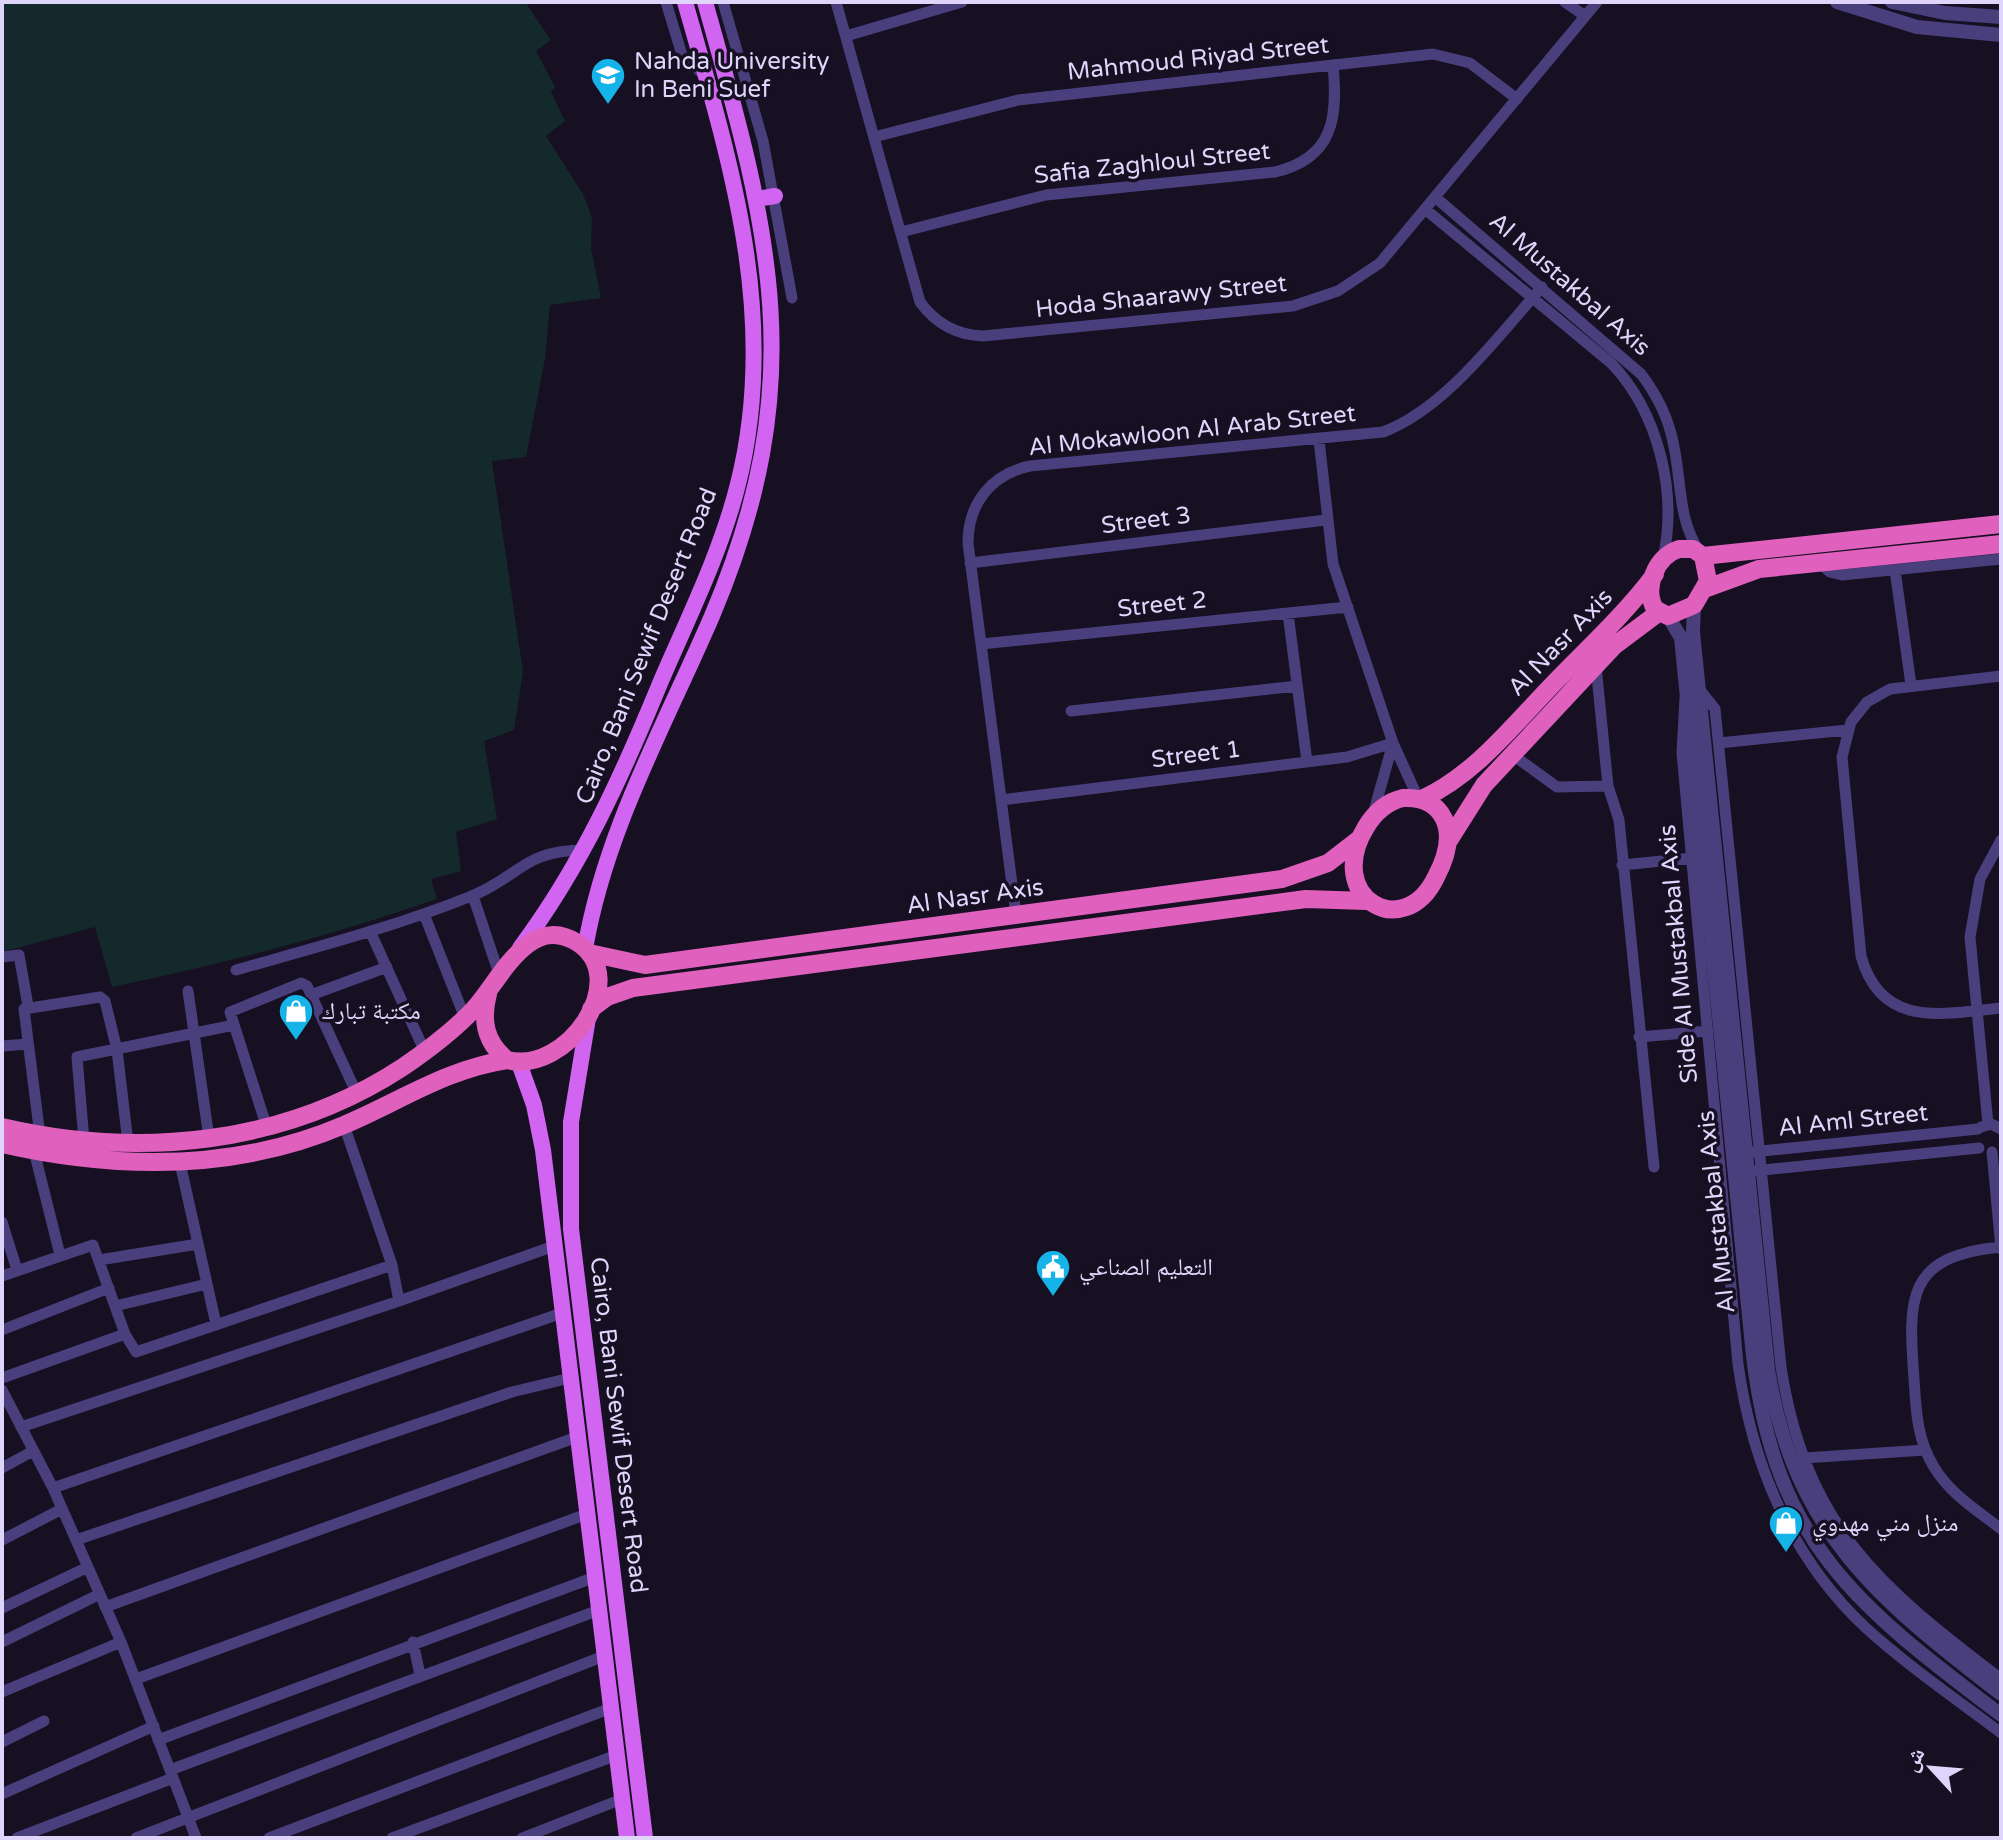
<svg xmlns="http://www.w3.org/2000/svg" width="2003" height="1840" font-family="'Varela Round','Noto Naskh Arabic',sans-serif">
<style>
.green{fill:#13292b}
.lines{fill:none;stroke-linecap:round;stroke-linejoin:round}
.minor{stroke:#4a3f7d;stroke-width:11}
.tertiary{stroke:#4a3f7d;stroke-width:14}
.primary{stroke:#d165f1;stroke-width:16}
.trunk{stroke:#e060be;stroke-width:18}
.labels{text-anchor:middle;stroke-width:7;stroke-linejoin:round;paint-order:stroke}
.street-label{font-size:24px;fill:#dfd5fb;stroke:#161022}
.poi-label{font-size:24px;fill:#dfd5fb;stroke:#161022;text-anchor:start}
</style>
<rect width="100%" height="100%" fill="#161022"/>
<path class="green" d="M 2,2 L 530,2 L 527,5 L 551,40 L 536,51 L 555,87 L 551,92 L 565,121 L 546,136 L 583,194 L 592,218 L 591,248 L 601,298 L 550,305 L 545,359 L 526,457 L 492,461 L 523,672 L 514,730 L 484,741 L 497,819 L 456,832 L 461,871 L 431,879 L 437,899 C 330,936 223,964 112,987 L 95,927 L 2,952 Z"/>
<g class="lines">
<path class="minor" d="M 666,2 L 682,55 L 705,76
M 723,2 L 763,141 L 792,298
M 836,2 L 920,302 C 936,324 956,335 983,336 L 1293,306 L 1338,291 L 1380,263 L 1597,2
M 1565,2 L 1585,16
M 846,36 L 962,2
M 874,137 L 1018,100 L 1433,54 L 1470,63 L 1517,99
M 1435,197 L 1641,374 C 1657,395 1668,417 1673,442 C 1682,480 1677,517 1699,551
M 1425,209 L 1611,363 C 1658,412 1678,492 1663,558
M 901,232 L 1046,195 L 1275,172 C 1334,158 1338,117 1333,65
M 1319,440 L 1333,564 L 1393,743 L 1418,798
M 1818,562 L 1830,572 L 1842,575 L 2001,559
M 970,563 L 1326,520
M 1895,570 L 1911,685
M 1288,613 L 1307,762
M 981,644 L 1348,607
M 1596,666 L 1608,786 L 1619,820 L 1654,1167
M 2001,676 L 1890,689 L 1867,702 L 1851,722 L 1842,757 L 1861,956 C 1881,1029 1943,1014 2001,1008
M 1700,690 L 1715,709 L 1781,1367 C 1806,1527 1880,1587 2001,1679
M 1685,698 L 1682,753 L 1738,1364 C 1752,1464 1791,1558 1866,1628 C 1908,1666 1956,1699 2001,1733
M 1071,711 L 1297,686
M 1719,743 L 1847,730
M 1513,755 L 1557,787 L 1608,786
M 1001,800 L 1347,757 L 1393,743
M 1374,811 L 1393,743
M 1622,865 L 1692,858
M 473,896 L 499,974
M 424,914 L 465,1018
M 1016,915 L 968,543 C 968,504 991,474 1030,466 L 1383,432 C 1445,409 1498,336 1542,287
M 370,931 L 425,1052
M 2,957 L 19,955 L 28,1006
M 236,970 C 314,948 394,927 469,897 C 519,878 522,850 585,850
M 188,991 L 209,1138
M 311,995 L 387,967
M 1639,1037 L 1708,1031
M 2,1046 L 28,1044
M 1988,1124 L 1970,937 L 1980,879 L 2001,840
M 344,1125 L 392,1265 L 399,1301
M 1981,1127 L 1991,1124 L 2001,1129
M 267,1128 L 230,1012 L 301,983 L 307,986 L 357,1094
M 40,1136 L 24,1009 L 100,997 L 105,1001 L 117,1050 L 128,1143
M 84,1141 L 77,1057 L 234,1025
M 34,1151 L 60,1255
M 1752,1152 L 1978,1129
M 1992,1152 L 2001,1249
M 180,1163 L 216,1324
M 1754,1171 L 1979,1148
M 2,1222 L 17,1270
M 2001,1247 C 1906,1256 1908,1298 1914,1379 C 1916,1410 1917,1440 1934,1467 C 1950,1494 1977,1510 2001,1529
M 99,1260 L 198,1244
M 2,1276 L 93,1245 L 125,1334 L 136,1352 L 392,1265
M 115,1306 L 207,1284
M 2,1330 L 109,1288
M 2,1378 L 125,1334
M 2,1390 L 53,1488 L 121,1642 L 196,1838
M 21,1427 L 399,1301 L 554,1246
M 1804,1458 L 1925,1450
M 2,1468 L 33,1451
M 53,1488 L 562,1313
M 2,1540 L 62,1509
M 76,1540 L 512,1392 L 570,1378
M 105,1607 L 577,1437
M 2,1608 L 88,1567
M 2,1642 L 100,1594
M 413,1642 L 420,1675
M 136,1679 L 587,1514
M 2,1692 L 121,1642
M 158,1740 L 595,1577
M 2,1742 L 44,1721
M 170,1770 L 599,1610
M 2,1794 L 154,1726
M 17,1838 L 173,1778
M 136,1838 L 604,1656
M 269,1838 L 611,1708
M 392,1838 L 617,1755
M 522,1838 L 622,1799"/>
<path class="tertiary" d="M 1837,2 L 1917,27 L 2001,35
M 1892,2 L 1945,13 L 2001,17
M 1694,605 L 1693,632 L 1768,1369 C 1793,1531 1879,1600 2001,1694
M 1668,616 L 1681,638 L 1753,1356 C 1775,1545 1859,1607 2001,1715"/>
<path class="primary" d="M 756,199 L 775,196
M 520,948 C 582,865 622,776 661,681 C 689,616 721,552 738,484 C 780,317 730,161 685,2
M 585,949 C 605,831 665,725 712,616 C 811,382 771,235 705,2
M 588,1018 L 571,1122 L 571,1229 L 645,1838
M 519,1063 L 534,1105 L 543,1150 L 627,1838"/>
<path class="trunk" d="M 1679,549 L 1693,549 L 1703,556 L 1708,581 L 1694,605 L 1668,616 L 1655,609 C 1643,588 1656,556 1679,549 Z
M 1703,556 L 2001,524
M 1707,588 L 1759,569 L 2001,544
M 1403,798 C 1420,797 1436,802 1444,819 C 1453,838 1445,860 1436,877 C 1404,944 1323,897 1366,827 C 1375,812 1386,802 1403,798 Z
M 1422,799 C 1476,774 1514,724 1555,682 C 1589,647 1626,613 1655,574
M 1448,842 L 1484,785 L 1614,646 L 1658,613
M 589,953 L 645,965 L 1282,879 L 1328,863 L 1359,839
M 591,1009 L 607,997 L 633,988 L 1306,899 L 1366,901
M 2,1127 C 139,1159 284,1145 403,1067 C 428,1050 452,1032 473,1010 C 499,983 528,911 578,943 C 633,979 567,1075 507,1060 C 485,1042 481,1020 488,994
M 2,1144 C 117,1170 234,1172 344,1125 C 399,1102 446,1069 507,1060"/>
</g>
<defs>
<g id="university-pin" transform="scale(1.8)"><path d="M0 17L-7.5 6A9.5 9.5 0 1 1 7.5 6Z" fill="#15b3e7" stroke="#161022"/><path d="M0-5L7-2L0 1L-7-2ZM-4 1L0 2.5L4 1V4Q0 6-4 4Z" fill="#fff"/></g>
<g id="shop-pin" transform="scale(1.8)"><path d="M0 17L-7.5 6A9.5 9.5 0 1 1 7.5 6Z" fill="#15b3e7" stroke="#161022"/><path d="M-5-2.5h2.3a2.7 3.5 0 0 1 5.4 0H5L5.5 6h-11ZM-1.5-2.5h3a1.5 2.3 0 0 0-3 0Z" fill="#fff"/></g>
<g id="civic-pin" transform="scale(1.8)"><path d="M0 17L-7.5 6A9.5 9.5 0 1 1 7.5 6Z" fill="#15b3e7" stroke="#161022"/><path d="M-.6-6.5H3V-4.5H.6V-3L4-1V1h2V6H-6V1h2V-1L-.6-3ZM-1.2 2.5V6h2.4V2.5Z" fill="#fff"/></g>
</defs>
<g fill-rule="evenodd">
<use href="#university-pin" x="608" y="75"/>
<use href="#shop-pin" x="296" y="1011"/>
<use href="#civic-pin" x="1053" y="1267"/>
<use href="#shop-pin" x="1786" y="1523"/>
</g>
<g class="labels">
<g class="street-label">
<text transform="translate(1198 58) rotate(-6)" y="8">Mahmoud Riyad Street</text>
<text transform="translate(1152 163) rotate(-6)" y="8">Safia Zaghloul Street</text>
<text transform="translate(1570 284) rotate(41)" y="8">Al Mustakbal Axis</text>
<text transform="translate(1161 296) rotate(-6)" y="8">Hoda Shaarawy Street</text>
<text transform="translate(1192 430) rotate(-6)" y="8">Al Mokawloon Al Arab Street</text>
<text transform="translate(1146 520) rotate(-7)" y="8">Street 3</text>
<text transform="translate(1162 604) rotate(-6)" y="8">Street 2</text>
<text transform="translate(1560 642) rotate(-46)" y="8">Al Nasr Axis</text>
<text transform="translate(646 646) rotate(-68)" y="8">Cairo, Bani Sewif Desert Road</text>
<text transform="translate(1196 754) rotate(-7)" y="8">Street 1</text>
<text transform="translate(975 896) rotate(-8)" y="8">Al Nasr Axis</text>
<text transform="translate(1678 954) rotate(-95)" y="8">Side Al Mustakbal Axis</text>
<text transform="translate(1853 1120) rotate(-6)" y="8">Al Aml Street</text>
<text transform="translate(1716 1212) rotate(-96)" y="8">Al Mustakbal Axis</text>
<text transform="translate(619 1425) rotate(83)" y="8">Cairo, Bani Sewif Desert Road</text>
</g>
<g class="poi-label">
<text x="634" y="69">Nahda University<tspan x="634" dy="28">In Beni Suef</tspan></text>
<text x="322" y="1019">مكتبة تبارك</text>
<text x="1079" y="1275">التعليم الصناعي</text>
<text x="1812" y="1531">منزل مني مهدوي</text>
</g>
</g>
<rect width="2003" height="1840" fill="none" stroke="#dfd5fb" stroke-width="8"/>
<g transform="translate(1931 1768) rotate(296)" stroke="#161022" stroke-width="6" paint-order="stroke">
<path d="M0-6L14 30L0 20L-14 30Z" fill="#dfd5fb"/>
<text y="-12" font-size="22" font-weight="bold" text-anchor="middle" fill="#dfd5fb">ش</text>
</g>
</svg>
